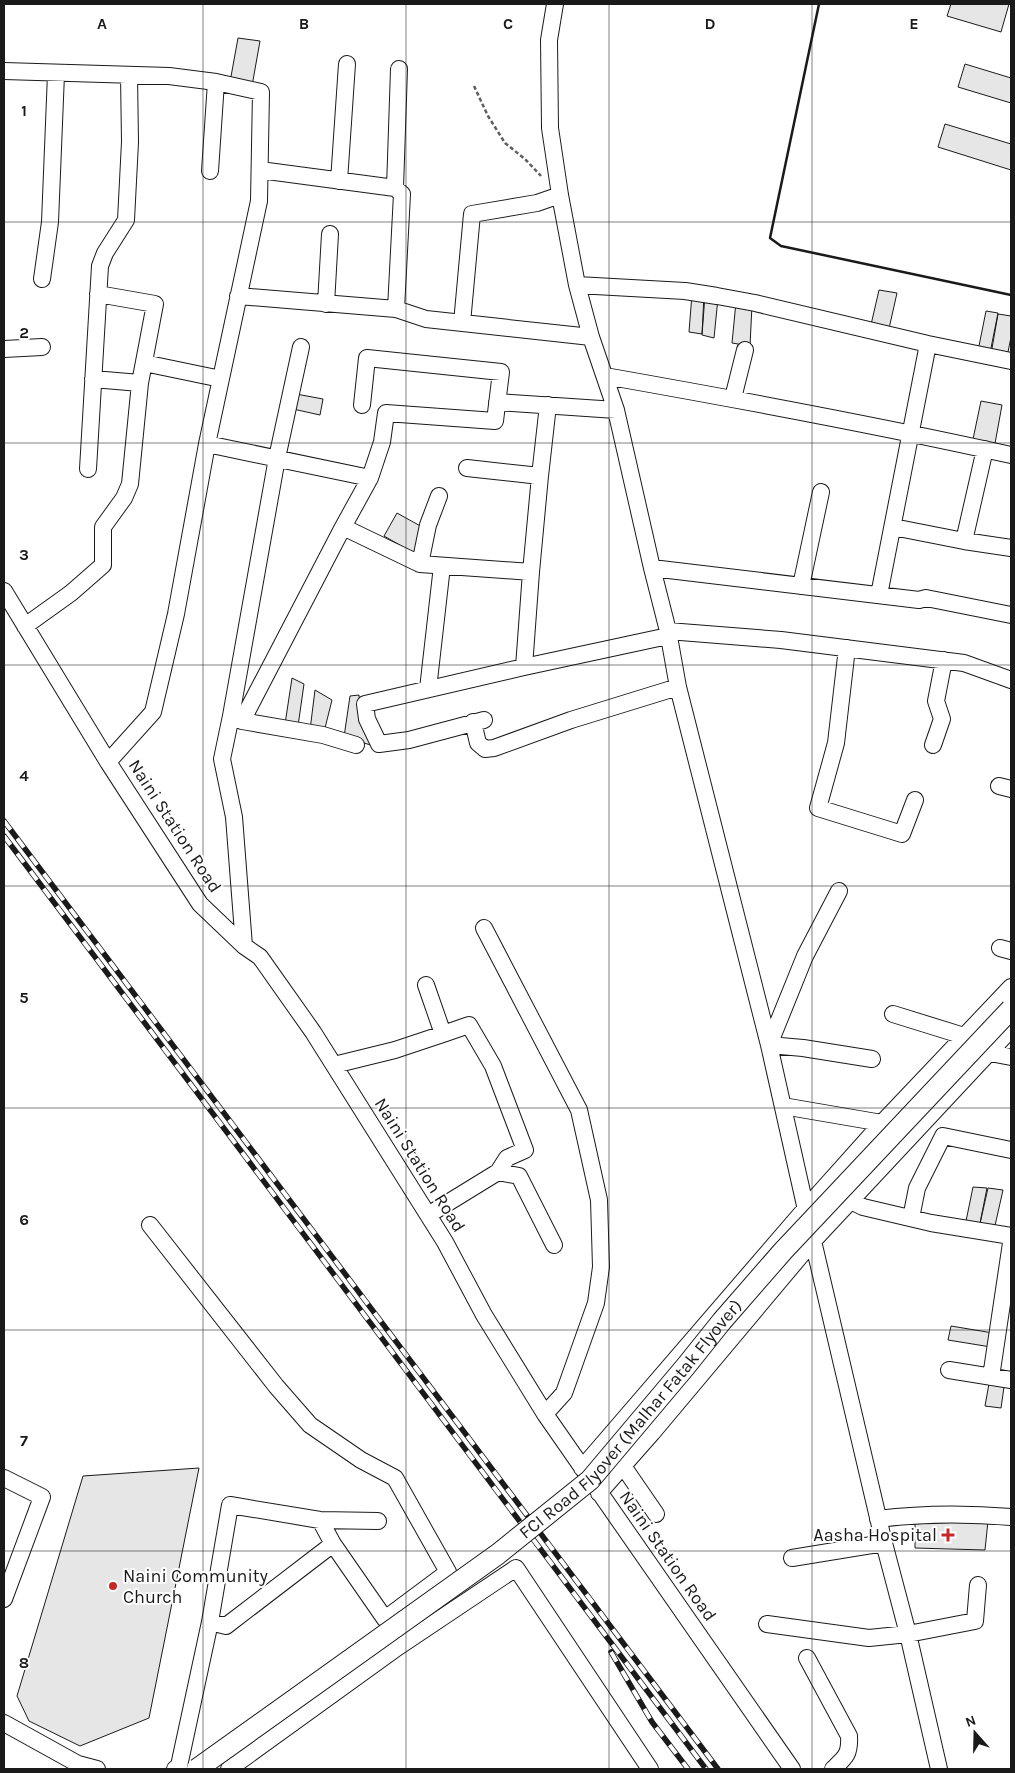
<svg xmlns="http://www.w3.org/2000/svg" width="1015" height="1773" font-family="Karla,sans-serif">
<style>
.building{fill:#e6e6e6;stroke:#1a1a1a}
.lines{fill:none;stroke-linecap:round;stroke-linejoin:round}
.minor-casing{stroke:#1a1a1a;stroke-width:18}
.path{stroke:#5f5f5f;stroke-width:2.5;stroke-dasharray:4 2.5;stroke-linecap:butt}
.minor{stroke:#fff;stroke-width:16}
.rail-casing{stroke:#1a1a1a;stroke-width:5.5}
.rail{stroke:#fff;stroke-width:4;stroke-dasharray:11;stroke-linecap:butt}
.major-bridge-casing{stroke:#1a1a1a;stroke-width:22;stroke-linecap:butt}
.major-bridge{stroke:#fff;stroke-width:20}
.wall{stroke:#1a1a1a;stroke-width:2.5}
.grid{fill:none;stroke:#1a1a1a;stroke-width:1;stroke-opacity:0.55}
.poi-dot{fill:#c62828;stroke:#fff;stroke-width:2}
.labels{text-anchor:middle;stroke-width:4;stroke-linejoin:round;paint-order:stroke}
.street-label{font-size:18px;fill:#1a1a1a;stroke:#fff}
.poi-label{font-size:18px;fill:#1a1a1a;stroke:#fff;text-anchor:end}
.grid-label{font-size:16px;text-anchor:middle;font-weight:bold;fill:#1a1a1a;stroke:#fff;stroke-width:4;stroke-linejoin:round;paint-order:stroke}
</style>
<rect width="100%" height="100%" fill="#fff"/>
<path class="building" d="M 951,4 L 1009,4 L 1001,32 L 947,16 Z
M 238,38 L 260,41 L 252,86 L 230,82 Z
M 965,64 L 1011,78 L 1011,103 L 958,87 Z
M 945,124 L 1011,144 L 1011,170 L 938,147 Z
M 879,290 L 897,293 L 888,333 L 870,329 Z
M 692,294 L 704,295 L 702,334 L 689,332 Z
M 705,295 L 718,298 L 714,338 L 702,335 Z
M 736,302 L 752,305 L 750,346 L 732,343 Z
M 986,311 L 998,313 L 990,353 L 978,351 Z
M 998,314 L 1011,316 L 1011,337 L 1007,357 L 991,354 Z
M 296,394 L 323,399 L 320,415 L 293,409 Z
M 981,401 L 1002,405 L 994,449 L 972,444 Z
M 397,513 L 424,528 L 419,556 L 384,536 Z
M 292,678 L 304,684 L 298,726 L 285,724 Z
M 315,690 L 332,700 L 324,732 L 310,730 Z
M 359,695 L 360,709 L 374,746 L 344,737 L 350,696 Z
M 973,1187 L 987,1188 L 979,1228 L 965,1226 Z
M 988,1188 L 1003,1190 L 994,1230 L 979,1228 Z
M 951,1326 L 993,1333 L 991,1347 L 948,1340 Z
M 990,1378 L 1005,1380 L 1001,1408 L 985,1406 Z
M 199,1468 L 149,1718 L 80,1746 L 29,1721 L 17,1696 L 83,1476 Z
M 915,1521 L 988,1521 L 985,1550 L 915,1548 Z"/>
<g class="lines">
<g class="minor-casing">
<path id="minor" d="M 555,4 L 549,40 L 550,128 L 560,195 L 577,285 L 591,337 L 616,410 L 652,568 L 668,631 L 678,687 L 769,1045 L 813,1241 L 884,1543 L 908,1634 L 939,1769
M 4,71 L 169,76 L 216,82 L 261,92 L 259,201 L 207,444 L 176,614 L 153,712 L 108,762
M 260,170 L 395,188
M 210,171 L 216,82
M 339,181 L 347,64
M 42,279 L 50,222 L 56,74
M 577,285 L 685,291 L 717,296 L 755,303 L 928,344 L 1011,361
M 238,296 L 396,309 L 426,319 L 591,337
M 326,304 L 330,234
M 396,309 L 402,194 L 395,188 L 399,69
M 462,323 L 472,214 L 537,203 L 560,195
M 4,349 L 42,347
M 144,363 L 221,379
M 605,376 C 741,400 876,425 1011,455
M 93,379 L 140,383
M 733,398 L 745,350
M 497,402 L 616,410
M 207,444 L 370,478
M 467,468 L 540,476 L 548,405
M 88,469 L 100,266 L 105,253 L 126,220 L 130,142 L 129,75
M 343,527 L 370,478 L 382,442 L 386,413 L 495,421 L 501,372 L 367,358 L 362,405
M 893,527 L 964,541 L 1011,548
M 964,541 L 985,449
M 420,564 L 428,525 L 439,496
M 652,568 L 919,600 L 926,598 L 1011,615
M 531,572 L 540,476
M 801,586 L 821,492
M 4,591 L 108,762 L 200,904 L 244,946 L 260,957 L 313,1032 L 445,1242 L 484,1315 L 545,1414 L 792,1769
M 879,595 L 928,344
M 25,626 L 71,593 L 103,565 L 103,527 L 124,498 L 130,484 L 140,383 L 155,304 L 98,294
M 668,631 L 781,640 L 964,663 L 1011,680
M 847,648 L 836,743 L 818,808 L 902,834 L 915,800
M 428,689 L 442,566
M 231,716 L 277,458 L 301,347
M 484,720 L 409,740 L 379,744 L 367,719 L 365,704 L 524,667 L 668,636
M 242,721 L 323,735 L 356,745
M 473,722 L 478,743 L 485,749 L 494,748 L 571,720 L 678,687
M 933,745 L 942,719 L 936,701 L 944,660
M 999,786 L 1011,789
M 839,891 L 805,956 L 769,1045 L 803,1048 L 872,1059
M 484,928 L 579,1110 L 599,1200 L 601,1267 L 596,1303 L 564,1393 L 545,1414
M 244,946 L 234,817 L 222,759 L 231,716 L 242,721 L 343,527 L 420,564 L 531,572 L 524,667
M 1000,948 L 1011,951
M 426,985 L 443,1034 L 469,1025 L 493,1066 L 525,1150 L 507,1158 L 498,1172 L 428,1215
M 893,1014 L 964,1036
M 990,1053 L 1011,1057
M 334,1065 L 395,1050 L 443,1034
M 783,1106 L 882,1123
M 498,1172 L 519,1176 L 554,1245
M 851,1201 L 863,1207 L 931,1223 L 1011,1236
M 911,1218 L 917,1188 L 943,1136 L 1011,1150
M 150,1225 L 276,1386 L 310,1425 L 361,1460 L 395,1478 L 448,1572 L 385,1619 L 333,1544 L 320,1520
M 949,1370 L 1011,1380
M 991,1377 L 1011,1243
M 623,1466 L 656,1514
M 582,1468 L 806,1208 L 882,1123 L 1011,987
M 4,1478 L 42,1497 L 4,1599
M 599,1493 L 652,1433 L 813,1241 L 1011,1029
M 878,1519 C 925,1513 964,1513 1011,1517
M 792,1558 L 884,1543
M 210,1622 L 226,1626 L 333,1544
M 767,1624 L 869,1638 L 908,1634 L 975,1621 L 978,1585
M 807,1658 L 849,1736 C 850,1754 846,1757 833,1769
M 4,1723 L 78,1764 L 97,1769
M 175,1769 L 179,1766 L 210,1622 L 230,1505 L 320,1520 L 378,1521
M 229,1769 L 398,1647 L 516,1568 L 650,1769"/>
</g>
<path class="path" d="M 474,86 L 488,116 L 505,143 L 525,159 L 541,176"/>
<use href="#minor" class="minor"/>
<g class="rail-casing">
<path id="rail" d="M 4,821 L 718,1769
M 4,836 L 706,1769
M 611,1652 L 652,1722 L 688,1769"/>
</g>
<use href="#rail" class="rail"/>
<g class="major-bridge-casing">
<g id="major-bridge">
<path id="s1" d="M 197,1769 L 498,1554 L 590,1480 L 686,1366 L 722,1321 L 783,1251 L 1011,1009"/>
</g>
</g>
<use href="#major-bridge" class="major-bridge"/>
<path class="wall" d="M 819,4 L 770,238 L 781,246 L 1011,295"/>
</g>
<path class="grid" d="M 203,4 L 203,1769M 406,4 L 406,1769M 609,4 L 609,1769M 812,4 L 812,1769M 4,222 L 1011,222M 4,443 L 1011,443M 4,665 L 1011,665M 4,886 L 1011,886M 4,1108 L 1011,1108M 4,1330 L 1011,1330M 4,1551 L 1011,1551"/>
<g class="poi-dot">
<path d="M945.5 1527.5h5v5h5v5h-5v5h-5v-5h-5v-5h5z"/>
<circle cx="113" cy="1586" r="5"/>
</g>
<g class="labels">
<g class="street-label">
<text transform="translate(175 826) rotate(57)" y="6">Naini Station Road</text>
<text transform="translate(420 1165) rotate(58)" y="6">Naini Station Road</text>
<text dy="6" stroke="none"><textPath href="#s1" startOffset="560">FCI Road Flyover (Malhar Fatak Flyover)</textPath></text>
<text transform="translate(668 1556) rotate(55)" y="6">Naini Station Road</text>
</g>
<g class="poi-label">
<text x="937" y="1541">Aasha Hospital</text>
<text x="123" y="1582" text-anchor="start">Naini Community<tspan x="123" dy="21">Church</tspan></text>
</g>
</g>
<g class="grid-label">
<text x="102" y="29">A</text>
<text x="304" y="29">B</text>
<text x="508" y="29">C</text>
<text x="710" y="29">D</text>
<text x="914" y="29">E</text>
<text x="24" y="116">1</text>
<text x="24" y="338">2</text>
<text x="24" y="560">3</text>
<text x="24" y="781">4</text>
<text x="24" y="1003">5</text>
<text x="24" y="1225">6</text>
<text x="24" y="1446">7</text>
<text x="24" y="1668">8</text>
</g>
<rect width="1015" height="1773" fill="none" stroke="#1a1a1a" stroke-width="10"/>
<g transform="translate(975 1733) rotate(340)" stroke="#ffffff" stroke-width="4" paint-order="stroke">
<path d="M0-4L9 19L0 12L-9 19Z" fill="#1a1a1a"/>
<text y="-8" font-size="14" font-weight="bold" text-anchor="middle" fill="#1a1a1a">N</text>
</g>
</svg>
